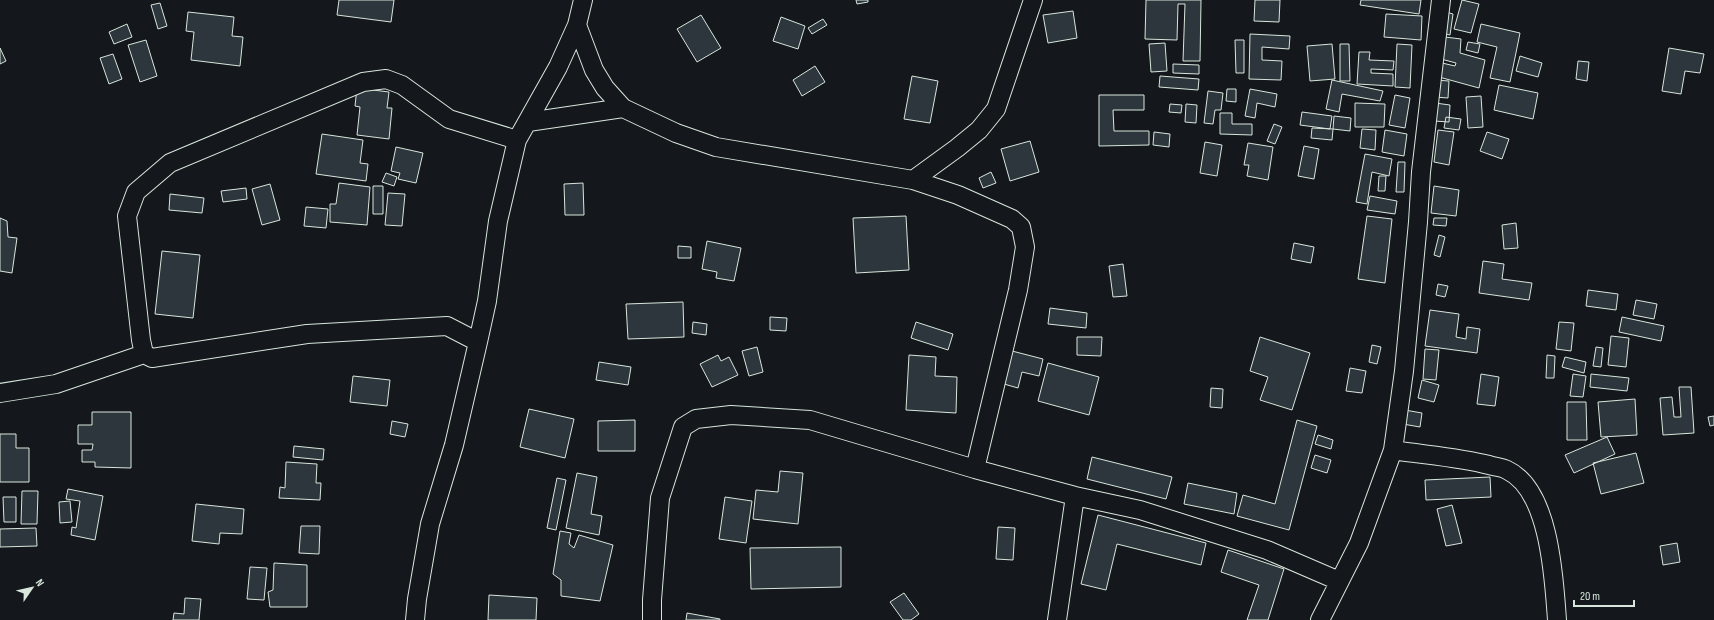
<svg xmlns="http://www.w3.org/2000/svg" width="1714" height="620" font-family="'Sofia Sans Condensed',sans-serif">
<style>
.building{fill:#2c363c;stroke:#d8e6dc}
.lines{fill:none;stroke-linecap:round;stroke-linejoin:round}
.street-casing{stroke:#d8e6dc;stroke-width:20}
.street{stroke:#14181c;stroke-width:18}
</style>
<rect width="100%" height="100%" fill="#14181c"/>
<path class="building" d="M 339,0 L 394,0 L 391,22 L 337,15 Z
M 856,0 L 868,0 L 868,2 L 857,4 Z
M 1146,0 L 1201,0 L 1200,61 L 1183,61 L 1185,4 L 1178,4 L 1177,40 L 1145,39 Z
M 1255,0 L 1280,0 L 1279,22 L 1254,21 Z
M 1361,0 L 1421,0 L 1419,14 L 1360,5 Z
M 1462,0 L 1479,4 L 1471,33 L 1454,29 Z
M 160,3 L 167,26 L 158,29 L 151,5 Z
M 1073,11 L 1077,38 L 1048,43 L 1043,15 Z
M 188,12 L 234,17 L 232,36 L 243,37 L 240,66 L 191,60 L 194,32 L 186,31 Z
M 1446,12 L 1453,14 L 1450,35 L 1442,33 Z
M 1386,14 L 1422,16 L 1421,40 L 1384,37 Z
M 701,15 L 721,48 L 697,62 L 677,29 Z
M 781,17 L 805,26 L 798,49 L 773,41 Z
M 823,19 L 827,25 L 812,34 L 808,28 Z
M 127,24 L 132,37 L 114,44 L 109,32 Z
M 1481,24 L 1520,33 L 1510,82 L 1490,78 L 1497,47 L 1477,42 Z
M 1250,34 L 1290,36 L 1289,49 L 1262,47 L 1262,60 L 1282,61 L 1281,80 L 1249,79 Z
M 1445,37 L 1461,39 L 1460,53 L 1485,60 L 1479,88 L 1439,77 L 1442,63 L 1455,66 L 1456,63 L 1441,59 Z
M 146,40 L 157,76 L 140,82 L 128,45 Z
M 1235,40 L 1244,40 L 1244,73 L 1236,73 Z
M 1468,42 L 1480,44 L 1478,53 L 1466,50 Z
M 1165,43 L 1167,71 L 1151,72 L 1149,44 Z
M 1332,44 L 1335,79 L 1310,81 L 1307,46 Z
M 1340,44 L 1349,44 L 1350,81 L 1340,81 Z
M 1397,44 L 1412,45 L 1410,88 L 1395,87 Z
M 0,48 L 6,61 L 0,64 Z
M 1669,48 L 1704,54 L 1700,73 L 1685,71 L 1681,94 L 1662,91 Z
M 1359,52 L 1370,52 L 1369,60 L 1394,61 L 1393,70 L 1371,69 L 1371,73 L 1393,74 L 1393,86 L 1357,84 Z
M 113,54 L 122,79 L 109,84 L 100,58 Z
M 1520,56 L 1542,63 L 1538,77 L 1516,71 Z
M 1578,61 L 1589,62 L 1587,81 L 1576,79 Z
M 1173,64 L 1199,65 L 1199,74 L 1173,73 Z
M 815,66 L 825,82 L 802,96 L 793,80 Z
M 912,76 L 938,81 L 930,123 L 904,119 Z
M 1160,76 L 1199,79 L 1198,90 L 1159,87 Z
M 1332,80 L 1383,91 L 1380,101 L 1342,94 L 1339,112 L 1326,109 Z
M 1435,80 L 1449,81 L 1448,98 L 1434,97 Z
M 1499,85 L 1538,93 L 1533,119 L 1494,110 Z
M 357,88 L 389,92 L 387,108 L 392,108 L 389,139 L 357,135 L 360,107 L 355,106 Z
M 1227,89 L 1236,89 L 1236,102 L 1226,101 Z
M 1250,89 L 1277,94 L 1275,107 L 1257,103 L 1255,118 L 1245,116 Z
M 1208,91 L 1223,93 L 1221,110 L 1215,110 L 1213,124 L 1204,123 Z
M 1099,95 L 1144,95 L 1144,110 L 1113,110 L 1114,131 L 1149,131 L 1149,145 L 1099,146 Z
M 1395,95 L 1410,98 L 1405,128 L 1389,125 Z
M 1481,96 L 1483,127 L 1468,128 L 1466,97 Z
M 1355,103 L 1385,104 L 1384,127 L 1355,127 Z
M 1435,103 L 1450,105 L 1449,122 L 1434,121 Z
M 1170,104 L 1182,105 L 1181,113 L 1169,112 Z
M 1186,104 L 1197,105 L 1196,123 L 1185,122 Z
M 1302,112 L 1332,116 L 1330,129 L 1300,125 Z
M 1220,113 L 1232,113 L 1232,124 L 1252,124 L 1252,135 L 1220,134 Z
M 1334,116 L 1351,118 L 1350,131 L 1333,129 Z
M 1446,117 L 1461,119 L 1459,130 L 1444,128 Z
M 1274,124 L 1282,127 L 1275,144 L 1267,141 Z
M 1312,128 L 1333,129 L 1332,140 L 1311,138 Z
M 1362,129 L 1376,130 L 1375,150 L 1360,148 Z
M 1385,130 L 1407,134 L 1404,156 L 1382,152 Z
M 1438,130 L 1454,132 L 1449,165 L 1434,162 Z
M 1154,132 L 1170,134 L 1169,147 L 1153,145 Z
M 1487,132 L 1509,139 L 1502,159 L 1480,151 Z
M 322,134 L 363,140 L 360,163 L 368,164 L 366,181 L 316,174 Z
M 1030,141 L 1039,172 L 1010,181 L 1001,149 Z
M 1205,142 L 1222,145 L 1217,176 L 1200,173 Z
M 1248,143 L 1273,147 L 1268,180 L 1247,176 L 1249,165 L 1244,165 Z
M 1304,146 L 1319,149 L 1314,179 L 1298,176 Z
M 396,147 L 423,153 L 416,183 L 398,179 L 400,173 L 391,171 Z
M 1365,154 L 1392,159 L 1389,176 L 1372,172 L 1367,204 L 1356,202 Z
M 1398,162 L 1405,162 L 1404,192 L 1396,192 Z
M 991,172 L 996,183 L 983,188 L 979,178 Z
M 386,173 L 397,177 L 394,186 L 382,182 Z
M 1379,176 L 1386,176 L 1385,191 L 1378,191 Z
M 339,183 L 370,187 L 367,225 L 330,222 L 330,204 L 336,204 Z
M 583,183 L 584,215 L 565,215 L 564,184 Z
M 270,184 L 280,220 L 262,225 L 252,189 Z
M 373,186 L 383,186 L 383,214 L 373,214 Z
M 1434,186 L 1459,190 L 1456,216 L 1431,213 Z
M 246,188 L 247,199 L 223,202 L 221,191 Z
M 388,193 L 405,194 L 402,226 L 385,225 Z
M 170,194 L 204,198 L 202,213 L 169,210 Z
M 1370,196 L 1397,201 L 1395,214 L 1367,210 Z
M 306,207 L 328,209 L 326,228 L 304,226 Z
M 906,216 L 909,270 L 856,273 L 853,218 Z
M 1367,216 L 1392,219 L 1385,283 L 1358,279 Z
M 0,218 L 7,221 L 8,237 L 17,238 L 12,273 L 0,271 Z
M 1434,218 L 1447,218 L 1446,226 L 1433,225 Z
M 1516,223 L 1518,248 L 1504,249 L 1502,225 Z
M 1439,235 L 1445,237 L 1440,257 L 1434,255 Z
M 707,241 L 741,248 L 734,281 L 716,278 L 717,272 L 702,269 Z
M 1294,243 L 1314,247 L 1311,263 L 1291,259 Z
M 678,246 L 691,247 L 691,258 L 678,258 Z
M 162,251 L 200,255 L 193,318 L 155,314 Z
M 1483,261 L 1504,264 L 1502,279 L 1532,283 L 1529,300 L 1479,293 Z
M 1123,264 L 1127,296 L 1113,297 L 1109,266 Z
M 1438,284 L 1448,286 L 1445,297 L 1436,295 Z
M 1588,290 L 1618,294 L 1616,310 L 1586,306 Z
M 1636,300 L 1657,304 L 1654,319 L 1633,315 Z
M 683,302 L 684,337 L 628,339 L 626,304 Z
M 1050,308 L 1087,313 L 1086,328 L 1048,324 Z
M 1430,310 L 1459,314 L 1456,337 L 1466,339 L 1467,327 L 1480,329 L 1477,353 L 1425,346 Z
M 770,317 L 787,318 L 786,331 L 770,330 Z
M 1622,317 L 1664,326 L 1661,341 L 1619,332 Z
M 693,322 L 707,324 L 706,335 L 692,333 Z
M 916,322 L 953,334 L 948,350 L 911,338 Z
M 1559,322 L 1574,323 L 1571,351 L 1556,349 Z
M 1611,336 L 1629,338 L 1626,367 L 1608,365 Z
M 1077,337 L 1102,337 L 1101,356 L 1077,355 Z
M 1260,337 L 1310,353 L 1292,410 L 1260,400 L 1268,377 L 1250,371 Z
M 1372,345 L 1381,347 L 1377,364 L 1369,362 Z
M 757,347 L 763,372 L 749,376 L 742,351 Z
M 1596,347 L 1603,348 L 1601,367 L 1593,366 Z
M 1425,349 L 1439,350 L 1436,380 L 1423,379 Z
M 1012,351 L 1043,359 L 1039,376 L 1022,372 L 1018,388 L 1004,384 Z
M 718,355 L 721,361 L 729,357 L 738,375 L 712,387 L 700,364 Z
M 909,355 L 936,357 L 935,376 L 957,377 L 956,413 L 906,410 Z
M 1547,355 L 1555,356 L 1554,378 L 1546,378 Z
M 1565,357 L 1586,362 L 1584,373 L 1562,367 Z
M 599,362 L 631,367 L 628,385 L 596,380 Z
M 1048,363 L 1099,377 L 1089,415 L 1038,401 Z
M 1350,368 L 1366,371 L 1362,393 L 1346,391 Z
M 1481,374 L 1499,377 L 1495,406 L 1477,404 Z
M 1573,374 L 1586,376 L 1583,397 L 1570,396 Z
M 1591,374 L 1629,378 L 1627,391 L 1590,387 Z
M 353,376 L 390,380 L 387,406 L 350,402 Z
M 1422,380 L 1439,385 L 1434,402 L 1418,398 Z
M 1679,387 L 1691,387 L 1694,433 L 1663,435 L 1660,398 L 1672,397 L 1674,417 L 1681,417 Z
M 1211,388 L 1223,389 L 1222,408 L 1210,407 Z
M 1635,399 L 1637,435 L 1601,437 L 1598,402 Z
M 1567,402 L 1586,402 L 1587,440 L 1567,440 Z
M 529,409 L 574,419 L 565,458 L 520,447 Z
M 1399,409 L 1422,413 L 1420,427 L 1397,423 Z
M 92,412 L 131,412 L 131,468 L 95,467 L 95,462 L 82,462 L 82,450 L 92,450 L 93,444 L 78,444 L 78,425 L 92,425 Z
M 1714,416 L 1714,425 L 1710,426 L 1708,417 Z
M 635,420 L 635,451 L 598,451 L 598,421 Z
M 1297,420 L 1317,426 L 1289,530 L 1237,516 L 1243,495 L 1275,504 Z
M 392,421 L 408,424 L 405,437 L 390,434 Z
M 0,434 L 16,434 L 16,448 L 29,448 L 29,482 L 0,482 Z
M 1318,435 L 1333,440 L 1331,449 L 1315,444 Z
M 1607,437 L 1615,454 L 1574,473 L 1565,455 Z
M 294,446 L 324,449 L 323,460 L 293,457 Z
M 1636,453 L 1644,483 L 1601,494 L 1593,463 Z
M 1315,455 L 1331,460 L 1327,473 L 1311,468 Z
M 1092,457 L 1172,477 L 1166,499 L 1087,479 Z
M 286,462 L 317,464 L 316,483 L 321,483 L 320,500 L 279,498 L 280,487 L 285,488 Z
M 780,471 L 803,473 L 798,524 L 753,519 L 756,490 L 778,492 Z
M 577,473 L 597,477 L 591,514 L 602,516 L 599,535 L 566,528 Z
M 1490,477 L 1491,497 L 1426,500 L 1425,480 Z
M 557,478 L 566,480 L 556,530 L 547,528 Z
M 1188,483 L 1237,493 L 1234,514 L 1184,504 Z
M 68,489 L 103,496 L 95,540 L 71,535 L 72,527 L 76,528 L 80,501 L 66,499 Z
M 22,491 L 38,491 L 37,524 L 21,524 Z
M 3,497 L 16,497 L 16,522 L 4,522 Z
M 725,497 L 752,501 L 746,543 L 719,539 Z
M 70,501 L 72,522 L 60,523 L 59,502 Z
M 196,504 L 244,509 L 242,534 L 220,533 L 219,544 L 192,541 Z
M 1452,505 L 1462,543 L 1446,546 L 1437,509 Z
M 1098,515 L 1206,543 L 1201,565 L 1117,544 L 1106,590 L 1081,584 Z
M 301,526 L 320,526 L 319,554 L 299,553 Z
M 998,527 L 1015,528 L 1013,560 L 996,559 Z
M 36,528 L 37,546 L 0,547 L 0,529 Z
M 560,531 L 571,533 L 569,544 L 574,548 L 579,535 L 613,545 L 600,601 L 561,596 L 561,580 L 553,574 Z
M 1677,543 L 1680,562 L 1663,565 L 1660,546 Z
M 841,547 L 841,587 L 751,589 L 750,548 Z
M 1228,550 L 1284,569 L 1268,620 L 1247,620 L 1259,585 L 1221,572 Z
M 274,563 L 307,565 L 307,607 L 270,607 L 268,592 L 273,590 Z
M 250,567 L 267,568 L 264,600 L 247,599 Z
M 904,593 L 919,614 L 911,620 L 903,620 L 890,602 Z
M 489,595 L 537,598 L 536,620 L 488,620 Z
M 185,598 L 201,599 L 199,620 L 173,620 L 174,613 L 184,614 Z
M 687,613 L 720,619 L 720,620 L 686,620 Z"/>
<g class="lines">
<g class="street-casing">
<path id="street" d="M 577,25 L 594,70 L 605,88 L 623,108 L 676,133 L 716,147 L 913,180 L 958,195 L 1012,219 L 1021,227 L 1025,247 L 1018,290 L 975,469
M 528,122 L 623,108
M 913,180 L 957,148 L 979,130 L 996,109 L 1033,0
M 478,342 L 447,326 L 307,334 L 152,358 L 144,354 L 141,340 L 127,216 L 136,192 L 170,163 L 363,82 L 386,79 L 402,85 L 449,119 L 517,140
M 0,393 L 56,384 L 144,354
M 1393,450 C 1425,455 1458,457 1489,465 C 1495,467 1502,467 1507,470 C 1550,490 1554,579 1557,620
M 415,620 L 417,599 L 430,524 L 454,445 L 478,342 L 487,301 L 498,221 L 517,140 L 558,67 L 577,25 L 583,0
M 652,620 L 652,600 L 660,498 L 683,427 L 696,419 L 731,415 L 810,420 L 975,469 L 1075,496 L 1140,510 L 1267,550 L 1339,581
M 1057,620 L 1075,496
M 1320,620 L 1359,543 L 1393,450 L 1404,371 L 1418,222 L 1421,172 L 1441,0"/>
</g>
<use href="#street" class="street"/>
</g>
<g transform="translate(32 588) rotate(56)" stroke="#14181c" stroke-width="3" paint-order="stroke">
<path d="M0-3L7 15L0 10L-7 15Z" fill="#d8e6dc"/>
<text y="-6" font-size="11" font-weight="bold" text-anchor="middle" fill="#d8e6dc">N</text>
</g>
<path d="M1574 600v6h60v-6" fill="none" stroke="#d8e6dc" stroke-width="2"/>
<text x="1580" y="600" font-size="12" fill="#d8e6dc" stroke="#14181c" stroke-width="3" paint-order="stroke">20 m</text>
</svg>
